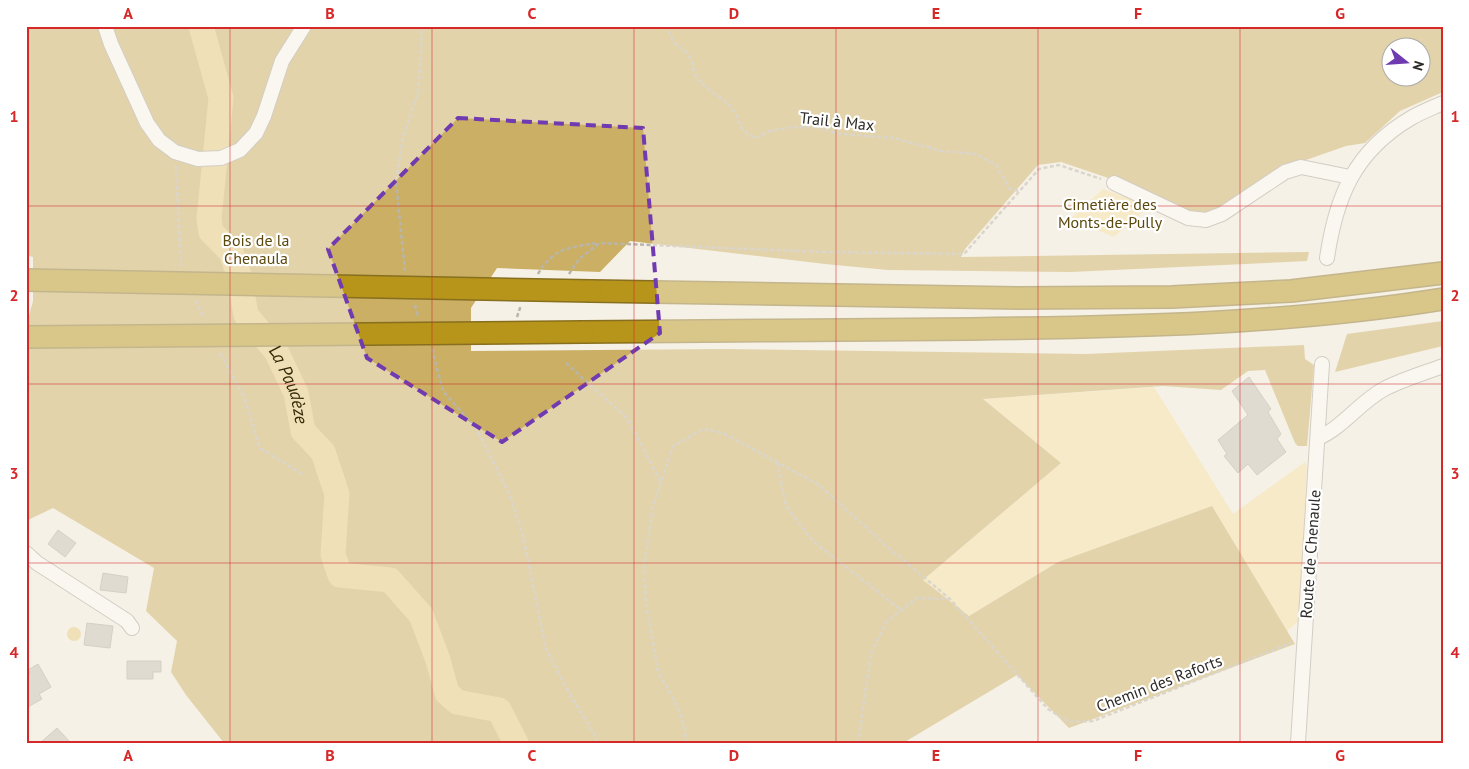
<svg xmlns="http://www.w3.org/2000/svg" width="1469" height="769" font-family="'PT Sans',sans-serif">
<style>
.green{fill:#f8e2a4}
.forest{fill:#caaf64;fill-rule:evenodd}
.water{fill:#e7cc80}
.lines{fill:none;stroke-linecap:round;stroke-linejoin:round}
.river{stroke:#e7cc80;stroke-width:25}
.building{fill:#c3c0b5;stroke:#ada99f}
.minor-casing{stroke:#a8a49a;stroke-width:16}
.highway-casing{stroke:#876f1f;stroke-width:24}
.path{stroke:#b8b5ac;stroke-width:2.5;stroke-dasharray:4 2.5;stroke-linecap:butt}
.minor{stroke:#fff;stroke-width:14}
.highway{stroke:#b7941a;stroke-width:21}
.highway-bridge-casing{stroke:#876f1f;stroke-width:24;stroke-linecap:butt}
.highway-bridge{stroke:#b7941a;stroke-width:21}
.marked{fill:none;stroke:#703ab1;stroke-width:4;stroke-dasharray:10 6;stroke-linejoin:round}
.grid{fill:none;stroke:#d62828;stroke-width:1;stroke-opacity:0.55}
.labels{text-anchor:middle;stroke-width:4.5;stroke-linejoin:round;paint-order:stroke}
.street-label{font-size:16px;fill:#2d2b27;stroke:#fff}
.park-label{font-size:16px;fill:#5b490c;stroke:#fff}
.water-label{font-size:18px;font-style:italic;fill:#352a07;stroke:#fff}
.neatline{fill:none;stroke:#d62828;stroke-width:2}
.grid-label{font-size:16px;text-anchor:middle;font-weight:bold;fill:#d62828}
</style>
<rect width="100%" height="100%" fill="#f5f1e6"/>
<path class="green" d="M 1103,189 C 1115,194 1136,199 1145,208 L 1142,213 L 1114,237 L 1070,219 Z
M 1154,387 L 1233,514 L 1305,462 L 1307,467 L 1299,621 L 1287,631 L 1212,506 L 1058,562 L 969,616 L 923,580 L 1061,463 L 983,399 Z"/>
<path class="forest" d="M 26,26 L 1443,26 L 1443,92 L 1400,111 L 1365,143 L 1346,146 L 1283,168 L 1202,217 L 1117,181 L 1061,162 L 1038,165 L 965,249 L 961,257 L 1309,252 L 1307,261 L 1071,272 L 888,270 L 825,264 L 630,241 L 600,272 L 497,268 L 471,308 L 471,351 L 722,349 L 1085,354 L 1304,345 L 1305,359 L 1314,365 L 1307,446 L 1298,446 L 1295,443 L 1265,370 L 1248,371 L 1221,390 L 1163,386 L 983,399 L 1061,463 L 923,580 L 969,616 L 1058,562 L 1212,506 L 1295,644 L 1069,728 L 1017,675 L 903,743 L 224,743 L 186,695 L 171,672 L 177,641 L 146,611 L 154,568 L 53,508 L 26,521 L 26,327 L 33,301 L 33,257 L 26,255 ZM 1392,48 L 1422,48 L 1422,78 L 1392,78 Z
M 1443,321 L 1443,346 L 1335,372 L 1347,334 Z"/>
<path class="water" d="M67 634a7 7 0 1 1 14 0a7 7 0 1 1-14 0Z"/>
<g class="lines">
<path class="river" id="s1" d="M 201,26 L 221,98 L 209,219 L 211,232 L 231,252 L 239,275 L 246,315 L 276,351 L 296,393 L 303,431 L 323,452 L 337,494 L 333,554 L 340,575 L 390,580 L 421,615 L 438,660 L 447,693 L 457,702 L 499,710 L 516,743"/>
</g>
<path class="building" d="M 1249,377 L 1271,409 L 1268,412 L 1281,434 L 1277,439 L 1286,452 L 1257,475 L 1248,464 L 1238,473 L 1224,456 L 1227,454 L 1218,440 L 1248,415 L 1232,391 Z
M 58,530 L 76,543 L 65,557 L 48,544 Z
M 103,573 L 128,577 L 126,593 L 100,590 Z
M 87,623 L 113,626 L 110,648 L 84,645 Z
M 127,661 L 161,661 L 161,672 L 153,672 L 153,679 L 127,679 Z
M 38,664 L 51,687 L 39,694 L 42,699 L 26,708 L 26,675 L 30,673 L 28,670 Z
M 57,728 L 71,743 L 40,743 Z"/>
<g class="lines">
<g class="minor-casing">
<path id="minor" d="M 105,26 L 111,44 L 147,123 L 159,140 L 175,152 L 198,159 L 221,158 L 240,150 L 256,133 L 264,116 L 282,61 L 304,26
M 1114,183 L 1188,218 L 1206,220 L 1222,214 L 1285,172 L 1301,167 L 1350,177
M 1327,258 C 1336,196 1355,151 1411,118 C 1421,112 1432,108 1443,103
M 1318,438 C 1342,428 1360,402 1384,389 C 1401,380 1424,373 1443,366
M 26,553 L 37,563 L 127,621 L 132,628
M 1298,743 L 1322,364"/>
</g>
<g class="highway-casing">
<path id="highway" d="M 591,291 L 1019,298 L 1172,297 L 1291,291 L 1443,273
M 583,332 C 713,331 842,330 972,329 C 1129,327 1288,324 1443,299"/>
</g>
<path class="path" d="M 664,26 C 671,32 669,35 674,42 C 677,47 684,49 688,54 C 694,61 692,72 698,79 C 706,90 721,96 730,106 C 742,120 736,130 756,138 L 770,131 L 793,127 L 818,127 L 840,134 L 894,138 L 941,151 L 976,154 L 996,165 L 1010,189 L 1020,191
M 176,166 L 181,266
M 405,271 L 396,182 L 403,137 L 418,92 L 421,54 L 421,26
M 538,274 C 553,248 570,247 598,243
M 569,274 L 579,259 L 600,243 L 825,252 L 964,254 L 1039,169 L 1059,165 L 1101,179
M 196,300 L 204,318
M 415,305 L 418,317
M 517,317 L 521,305
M 432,349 L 443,391 L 476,428 L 510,495 L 523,536 L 546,649 L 572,698 L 596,737 L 597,743
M 220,353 L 244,397 L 260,448 L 302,474
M 566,363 L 628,419 L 660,481
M 777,462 L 786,506 L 813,541 L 901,610
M 687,743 L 681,714 L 658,671 L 646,603 L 644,568 L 653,506 L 673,446 L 703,429 L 723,433 L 819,485 L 884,544 L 950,599 L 1048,709 L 1069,722 L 1093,721 L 1291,643
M 858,743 L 871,653 L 886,622 L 917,598 L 949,599"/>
<use href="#minor" class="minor"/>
<use href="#highway" class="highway"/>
<g class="highway-bridge-casing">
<path id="highway-bridge" d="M 26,280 L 591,291
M 26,337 L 583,332"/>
</g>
<use href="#highway-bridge" class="highway-bridge"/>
</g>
<path d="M0 0H1469V769H0ZM 458,118 L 643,128 L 660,333 L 502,442 L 367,358 L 328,249 Z" fill="#f5f1e6" fill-opacity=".55" fill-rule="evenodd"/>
<path class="marked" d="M 458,118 L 643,128 L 660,333 L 502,442 L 367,358 L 328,249 Z"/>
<path class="grid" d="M 230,26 L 230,743M 432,26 L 432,743M 634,26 L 634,743M 836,26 L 836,743M 1038,26 L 1038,743M 1240,26 L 1240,743M 26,206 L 1443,206M 26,384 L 1443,384M 26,563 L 1443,563"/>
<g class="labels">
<g class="street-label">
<text transform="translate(837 121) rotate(6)" y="6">Trail à Max</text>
<text transform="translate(1310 554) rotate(-86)" y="6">Route de Chenaule</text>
<text transform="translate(1159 683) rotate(-21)" y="6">Chemin des Raforts</text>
</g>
<g class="park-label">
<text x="1110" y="210">Cimetière des<tspan x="1110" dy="18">Monts-de-Pully</tspan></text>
<text x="256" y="246">Bois de la<tspan x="256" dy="18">Chenaula</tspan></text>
</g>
<g class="water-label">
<text dy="6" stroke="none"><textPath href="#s1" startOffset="386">La Paudèze</textPath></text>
</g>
</g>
<rect width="1469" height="769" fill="none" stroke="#ffffff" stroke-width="55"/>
<g transform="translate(1406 62) rotate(107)"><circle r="24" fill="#ffffff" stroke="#abaaa9"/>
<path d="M0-4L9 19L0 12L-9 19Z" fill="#703ab1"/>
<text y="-8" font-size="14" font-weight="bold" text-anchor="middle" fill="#2d2b27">N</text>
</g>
<rect x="28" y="28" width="1414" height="714" class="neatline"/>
<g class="grid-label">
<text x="128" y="19">A</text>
<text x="330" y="19">B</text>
<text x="532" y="19">C</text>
<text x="734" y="19">D</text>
<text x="936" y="19">E</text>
<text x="1138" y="19">F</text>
<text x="1340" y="19">G</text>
<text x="14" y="122">1</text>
<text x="1455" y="122">1</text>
<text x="14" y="301">2</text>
<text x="1455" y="301">2</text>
<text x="14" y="479">3</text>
<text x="1455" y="479">3</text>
<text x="14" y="658">4</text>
<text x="1455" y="658">4</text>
<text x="128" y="761">A</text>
<text x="330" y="761">B</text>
<text x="532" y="761">C</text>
<text x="734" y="761">D</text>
<text x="936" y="761">E</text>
<text x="1138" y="761">F</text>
<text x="1340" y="761">G</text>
</g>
</svg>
